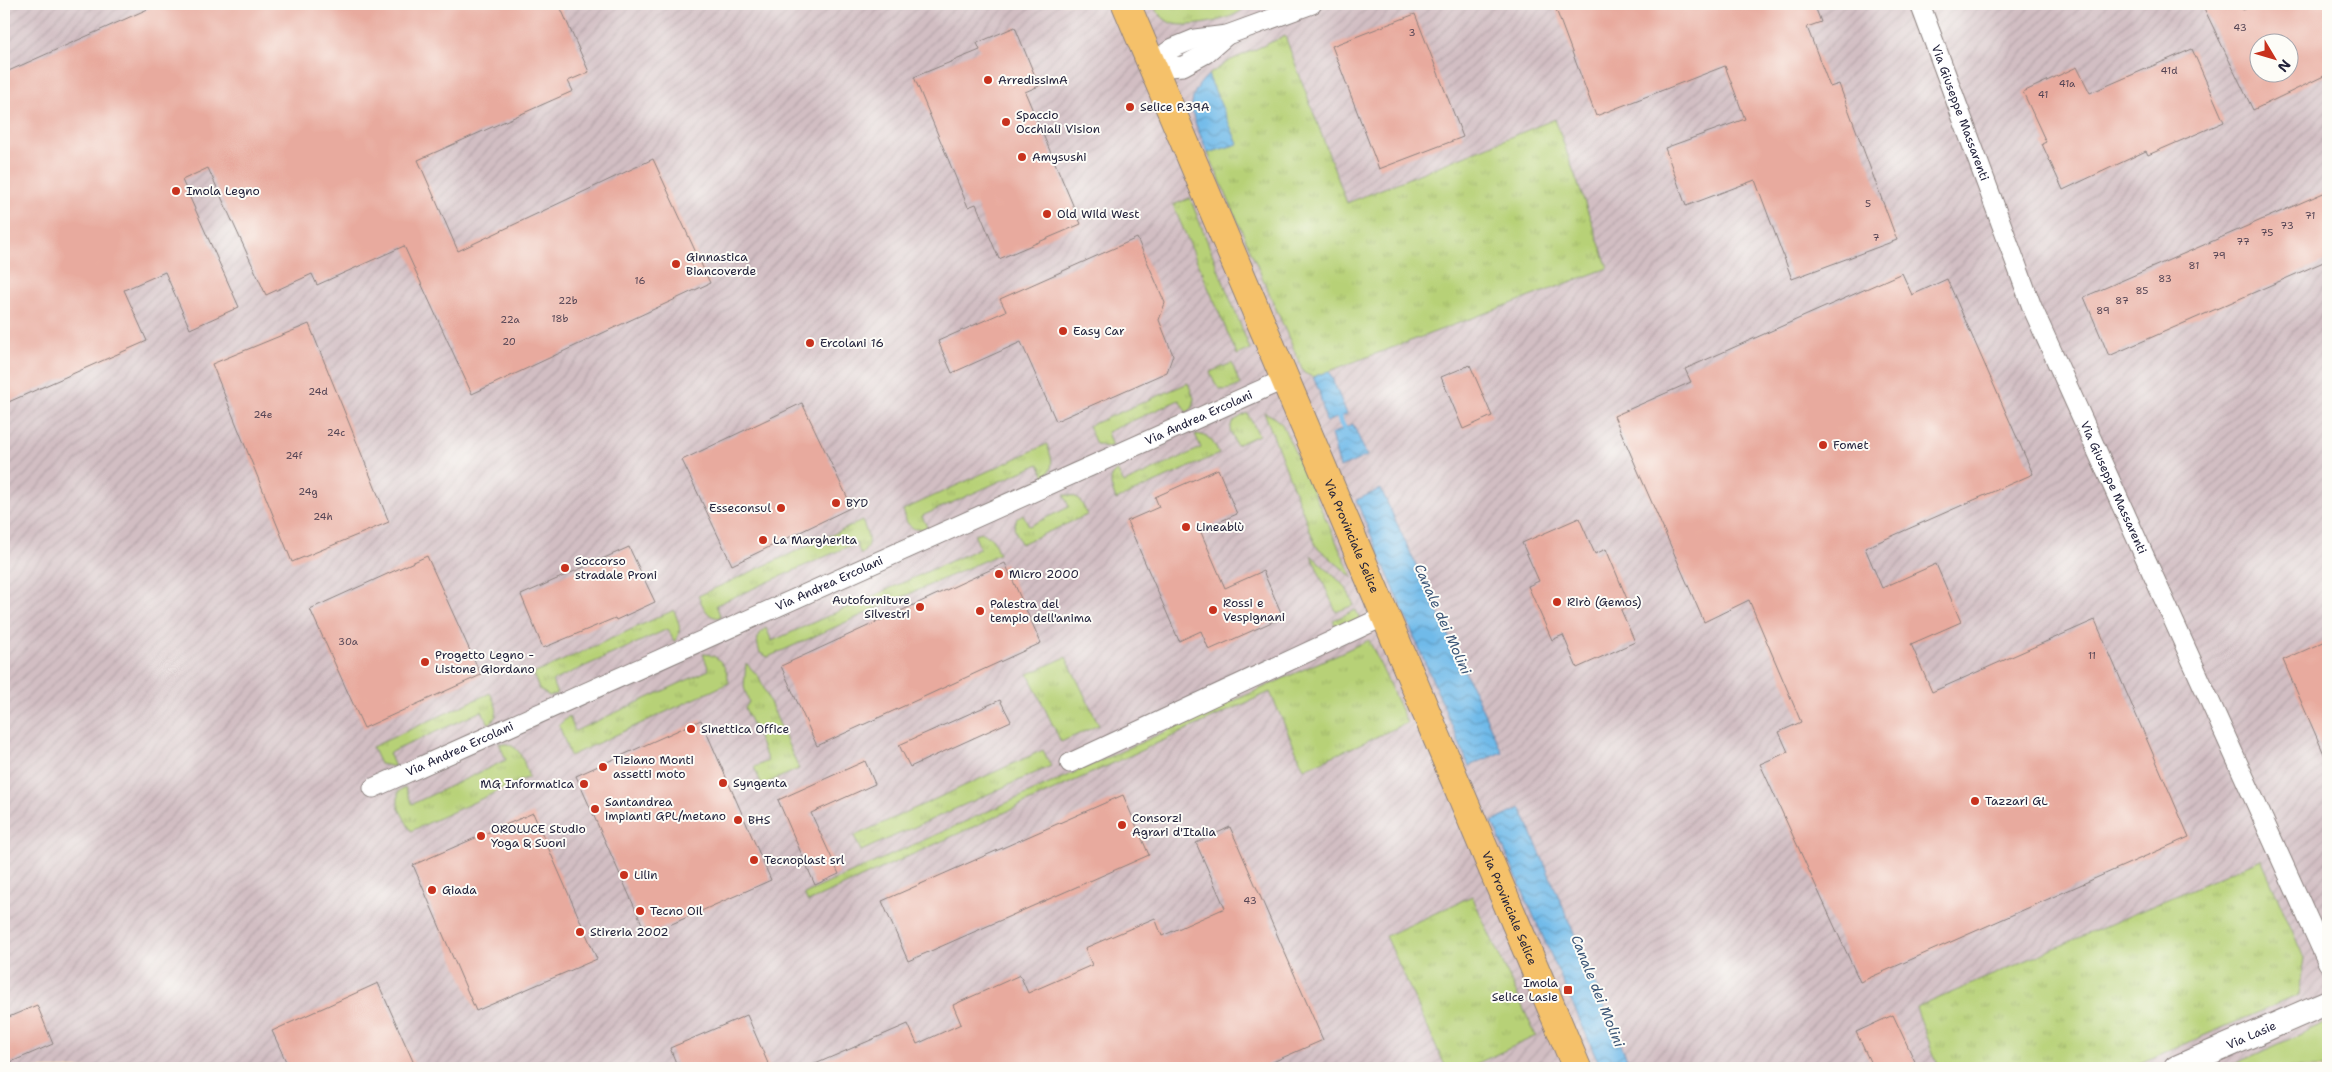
<svg xmlns="http://www.w3.org/2000/svg" width="2332" height="1072" font-family="'Shantell Sans',sans-serif">
<style>
.industrial{fill:url(#industrial-furrows);fill-rule:evenodd}
.grass{fill:url(#grass-tufts);stroke:#6c7a59}
.garden{fill:#b7d177;stroke:#6c7a59}
.water{fill:url(#water-waves);stroke:#496e92}
.lines{fill:none;stroke-linecap:round;stroke-linejoin:round}
.stream{stroke:#70bae9;stroke-width:5.5}
.building{fill:#e8aa9e;fill-rule:evenodd}
.minor-casing{stroke:#8b807e;stroke-width:21}
.tertiary-casing{stroke:#8b807e;stroke-width:26}
.primary-casing{stroke:#8b807e;stroke-width:30}
.minor{stroke:#fff;stroke-width:19}
.tertiary{stroke:#fff;stroke-width:24}
.primary{stroke:#f5c16b;stroke-width:28}
.poi-dot{fill:#c8321e;stroke:#fdfcf7;stroke-width:2}
.labels{text-anchor:middle;stroke-width:4;stroke-linejoin:round;paint-order:stroke}
.number-label{font-size:10px;fill:#544454}
.poi-label{font-size:12px;fill:#22223b;stroke:#fdfcf7;text-anchor:start}
.street-label{font-size:12px;fill:#22223b;stroke:#fdfcf7}
.water-label{font-size:14px;font-style:italic;fill:#3d5778;stroke:#fdfcf7}
</style>
<defs>
<pattern id="industrial-furrows" width="10" height="10" patternUnits="userSpaceOnUse" patternTransform="scale(1.25)"><rect width="10" height="10" fill="#d2bec3"/><path d="M-1 1l2-2M0 10L10 0M9 11l2-2" fill="none" stroke="#b4a3a8"/></pattern>
<pattern id="grass-tufts" width="24" height="20" patternUnits="userSpaceOnUse" patternTransform="scale(1.25)"><rect width="24" height="20" fill="#b7d177"/><path d="M3 7l-1-3M5 7V3M7 7l1-3M15 17l-1-3M17 17v-4M19 17l1-3" fill="none" stroke="#9db368"/></pattern>
<pattern id="water-waves" width="16" height="10" patternUnits="userSpaceOnUse" patternTransform="scale(1.25)"><rect width="16" height="10" fill="#70bae9"/><path d="M0 5q4-4 8 0t8 0" fill="none" stroke="#5c97be"/></pattern>
</defs>
<rect width="100%" height="100%" fill="#fdfcf7"/>
<filter id="ink" filterUnits="userSpaceOnUse"><feTurbulence type="fractalNoise" baseFrequency=".02" numOctaves="2"/><feDisplacementMap in="SourceGraphic" scale="10" xChannelSelector="R" yChannelSelector="G"/><feConvolveMatrix kernelMatrix="1 2 1 2 8 2 1 2 1" color-interpolation-filters="sRGB"/></filter>
<filter id="wash" filterUnits="userSpaceOnUse"><feTurbulence type="fractalNoise" baseFrequency=".0096" numOctaves="4" result="noise"/><feDisplacementMap in="SourceGraphic" scale="20" xChannelSelector="R" yChannelSelector="G"/><feGaussianBlur stdDeviation="1.12" result="paint"/><feColorMatrix in="noise" values="0 0 0 0 0 0 0 0 0 0 0 0 0 0 0 0 0 1.4 0 .05"/><feComposite in="paint" operator="in"/></filter>
<g filter="url(#wash)">
<rect width="100%" height="100%" fill="#f4ddc0"/>
<path class="industrial" d="M 4,4 L 2328,4 L 2328,1068 L 4,1068 ZM 2260,42 L 2290,42 L 2290,72 L 2260,72 Z"/>
<path class="grass" d="M 1168,4 L 1248,4 C 1239,20 1191,28 1174,24 C 1166,22 1160,15 1155,10 Z
M 1285,36 L 1347,203 L 1555,119 L 1608,268 L 1313,377 L 1304,373 L 1208,153 L 1237,144 L 1208,75 L 1229,61 Z
M 1190,198 L 1250,349 L 1237,355 L 1173,205 Z
M 1232,363 L 1240,385 C 1221,394 1217,391 1210,372 Z
M 1188,383 L 1194,398 L 1193,407 L 1187,413 L 1179,400 L 1107,432 L 1112,446 L 1105,447 L 1096,444 L 1088,426 Z
M 1264,412 L 1272,416 L 1282,424 L 1353,578 L 1316,546 Z
M 1247,413 L 1259,435 L 1236,445 L 1230,430 L 1232,422 Z
M 1195,434 C 1210,435 1213,441 1219,454 L 1116,500 L 1111,486 L 1111,476 L 1117,470 L 1124,483 L 1201,448 Z
M 1047,444 C 1051,457 1056,466 1045,477 L 1039,464 L 922,516 L 928,529 L 914,529 L 907,523 L 903,510 Z
M 1064,495 C 1079,494 1082,502 1087,515 L 1021,544 L 1014,528 L 1017,518 L 1023,514 L 1029,526 L 1069,507 Z
M 862,521 C 868,535 873,543 861,555 L 856,543 L 716,605 L 721,617 C 708,620 703,606 698,596 Z
M 981,532 L 993,539 L 999,554 L 768,657 L 760,653 C 756,641 756,636 766,628 L 772,641 L 980,548 L 974,534 Z
M 1311,555 L 1345,586 L 1354,605 L 1336,612 Z
M 674,610 C 678,622 684,631 674,642 L 668,629 L 552,681 L 557,694 L 549,696 L 539,689 L 533,674 Z
M 1356,610 L 1360,619 L 1337,630 L 1333,620 Z
M 1369,640 L 1407,723 L 1304,769 L 1270,692 L 808,902 L 804,894 Z
M 703,654 C 720,654 727,668 729,683 L 570,756 L 559,725 L 569,716 L 575,731 L 709,670 Z
M 1066,657 L 1099,725 L 1061,742 L 1028,674 Z
M 746,663 L 759,677 L 799,769 L 762,785 L 754,767 L 768,761 L 745,708 L 749,702 L 744,687 Z
M 490,693 C 497,707 501,714 489,724 L 482,711 L 389,753 L 395,767 L 380,764 L 372,747 Z
M 499,743 C 522,744 522,759 529,777 L 411,831 L 398,807 L 398,792 L 405,787 L 412,804 L 506,760 Z
M 1043,750 L 1051,766 L 861,851 L 854,836 Z
M 2261,859 L 2304,958 L 2299,995 L 2128,1068 L 1939,1068 L 1916,1008 Z
M 1472,896 L 1536,1036 L 1467,1068 L 1446,1068 L 1386,936 Z"/>
<path class="garden" d="M 2328,1022 L 2328,1068 L 2225,1068 Z"/>
<path class="water" d="M 1208,75 L 1238,144 L 1208,153 C 1196,123 1179,102 1208,75 Z
M 1329,371 L 1347,414 L 1326,422 L 1319,391 L 1313,377 Z
M 1353,424 L 1367,456 L 1340,468 L 1331,434 Z
M 1381,489 L 1502,752 L 1469,766 L 1356,500 Z
M 1521,808 L 1631,1068 L 1601,1068 L 1492,822 Z"/>
<g class="lines">
<path class="stream" d="M 1336,411 L 1347,435"/>
</g>
<g id="blocks">
<path class="building" d="M 159,4 L 559,4 L 589,72 L 568,81 L 573,91 L 418,160 L 458,251 L 653,159 L 710,283 L 472,394 L 404,246 L 317,285 L 312,274 L 266,295 L 208,168 L 182,180 L 239,307 L 190,329 L 165,272 L 124,290 L 147,341 L 4,404 L 4,73 Z
M 1554,4 L 1814,4 L 1821,22 L 1807,27 L 1830,87 L 1839,84 L 1897,240 L 1792,279 L 1755,180 L 1686,206 L 1665,148 L 1745,119 L 1725,66 L 1596,116 Z
M 2202,4 L 2240,4 L 2243,10 L 2257,4 L 2328,4 L 2328,74 L 2253,110 ZM 2260,42 L 2290,42 L 2290,72 L 2260,72 Z
M 1415,14 L 1463,137 L 1379,169 L 1332,46 Z
M 1015,27 L 1039,86 L 1025,92 L 1081,224 L 999,259 L 976,204 L 968,207 L 914,77 L 980,50 L 977,43 Z
M 2192,49 L 2224,122 L 2148,155 L 2146,151 L 2063,190 L 2042,144 L 2046,142 L 2023,92 L 2077,67 L 2090,93 Z
M 2328,191 L 2328,260 L 2109,356 L 2084,297 Z
M 1137,238 L 1165,303 L 1159,320 L 1173,355 L 1167,372 L 1056,421 L 1021,342 L 952,373 L 938,341 L 1006,311 L 1000,299 Z
M 1902,273 L 1912,295 L 1947,279 L 2033,474 L 1865,548 L 1882,588 L 1936,564 L 1961,622 L 1911,644 L 1932,692 L 2095,620 L 2189,837 L 1860,982 L 1760,764 L 1788,752 L 1779,732 L 1801,722 L 1749,600 L 1704,622 L 1614,416 L 1691,382 L 1685,369 Z
M 309,324 L 389,522 L 292,562 L 212,364 Z
M 1470,365 L 1492,416 L 1463,429 L 1441,377 Z
M 802,403 L 852,507 L 732,565 L 682,460 Z
M 1218,469 L 1237,514 L 1200,530 L 1225,588 L 1263,571 L 1283,617 L 1209,650 L 1201,631 L 1179,641 L 1127,521 L 1159,507 L 1155,497 Z
M 1579,518 L 1595,554 L 1606,549 L 1630,606 L 1621,610 L 1635,642 L 1577,668 L 1563,635 L 1552,640 L 1528,586 L 1539,581 L 1522,543 Z
M 629,547 L 655,602 L 616,620 L 615,618 L 543,648 L 521,595 Z
M 427,556 L 481,675 L 364,728 L 310,609 Z
M 1005,563 L 1041,643 L 817,746 L 781,666 Z
M 2328,640 L 2328,763 L 2283,660 Z
M 1000,700 L 1011,721 L 910,767 L 899,745 Z
M 701,720 L 771,880 L 647,935 L 576,776 Z
M 865,761 L 875,784 L 811,813 L 839,874 L 815,885 L 778,800 Z
M 1123,795 L 1149,855 L 908,961 L 882,901 Z
M 533,813 L 597,959 L 476,1011 L 413,865 Z
M 1230,827 L 1323,1040 L 1259,1068 L 806,1068 L 908,1024 L 917,1044 L 961,1024 L 953,1005 L 1020,975 L 1028,993 L 1092,965 L 1085,948 L 1155,918 L 1162,936 L 1225,908 L 1196,843 Z
M 378,983 L 416,1068 L 289,1068 L 272,1031 Z
M 37,1005 L 53,1044 L 4,1065 L 4,1019 Z
M 747,1015 L 770,1068 L 678,1068 L 670,1048 Z
M 1893,1015 L 1918,1068 L 1873,1068 L 1856,1032 Z"/>
</g>
</g>
<g filter="url(#ink)">
<use href="#blocks" fill-opacity="0" stroke="#8b807e" stroke-width="1"/>
<g class="lines">
<g class="minor-casing">
<g id="minor">
<path id="s1" d="M 1920,4 L 2032,307 L 2328,963"/>
<path d="M 1151,64 L 1173,48 L 1195,39 L 1227,35 L 1312,4"/>
<path d="M 1153,68 L 1183,66 L 1205,54 L 1227,35"/>
<path d="M 1070,763 L 1385,616"/>
<path id="s2" d="M 373,788 L 1285,379"/>
</g>
</g>
<g class="tertiary-casing">
<g id="tertiary">
<path id="s3" d="M 2176,1068 L 2328,1002"/>
</g>
</g>
<g class="primary-casing">
<g id="primary">
<path id="s4" d="M 1126,4 L 1577,1068"/>
</g>
</g>
<use href="#minor" class="minor"/>
<use href="#tertiary" class="tertiary"/>
<use href="#primary" class="primary"/>
</g>
</g>
<g class="poi-dot">
<circle cx="988" cy="80" r="5"/>
<circle cx="1130" cy="107" r="5"/>
<circle cx="1006" cy="122" r="5"/>
<circle cx="1022" cy="157" r="5"/>
<circle cx="176" cy="191" r="5"/>
<circle cx="1047" cy="214" r="5"/>
<circle cx="676" cy="264" r="5"/>
<circle cx="1063" cy="331" r="5"/>
<circle cx="810" cy="343" r="5"/>
<circle cx="1823" cy="445" r="5"/>
<circle cx="836" cy="503" r="5"/>
<circle cx="781" cy="508" r="5"/>
<circle cx="1186" cy="527" r="5"/>
<circle cx="763" cy="540" r="5"/>
<circle cx="565" cy="568" r="5"/>
<circle cx="999" cy="574" r="5"/>
<circle cx="1557" cy="602" r="5"/>
<circle cx="920" cy="607" r="5"/>
<circle cx="1213" cy="610" r="5"/>
<circle cx="980" cy="611" r="5"/>
<circle cx="425" cy="662" r="5"/>
<circle cx="691" cy="729" r="5"/>
<circle cx="603" cy="767" r="5"/>
<circle cx="723" cy="783" r="5"/>
<circle cx="584" cy="784" r="5"/>
<circle cx="1975" cy="801" r="5"/>
<circle cx="595" cy="809" r="5"/>
<circle cx="738" cy="820" r="5"/>
<circle cx="1122" cy="825" r="5"/>
<circle cx="481" cy="836" r="5"/>
<circle cx="754" cy="860" r="5"/>
<circle cx="624" cy="875" r="5"/>
<circle cx="432" cy="890" r="5"/>
<circle cx="640" cy="911" r="5"/>
<circle cx="580" cy="932" r="5"/>
<rect x="1563" y="985" width="10" height="10" rx="2.5"/>
</g>
<g class="labels">
<g class="number-label">
<text x="2240" y="31">43</text>
<text x="1412" y="36">3</text>
<text x="2169" y="74">41d</text>
<text x="2067" y="87">41a</text>
<text x="2043" y="98">41</text>
<text x="1868" y="207">5</text>
<text x="2310" y="219">71</text>
<text x="2287" y="229">73</text>
<text x="2267" y="236">75</text>
<text x="1876" y="241">7</text>
<text x="2243" y="245">77</text>
<text x="2219" y="259">79</text>
<text x="2194" y="269">81</text>
<text x="2165" y="282">83</text>
<text x="640" y="284">16</text>
<text x="2142" y="294">85</text>
<text x="568" y="304">22b</text>
<text x="2122" y="304">87</text>
<text x="2103" y="314">89</text>
<text x="560" y="322">18b</text>
<text x="510" y="323">22a</text>
<text x="509" y="345">20</text>
<text x="318" y="395">24d</text>
<text x="263" y="418">24e</text>
<text x="336" y="436">24c</text>
<text x="294" y="459">24f</text>
<text x="308" y="495">24g</text>
<text x="323" y="520">24h</text>
<text x="348" y="645">30a</text>
<text x="2092" y="659">11</text>
<text x="1250" y="904">43</text>
</g>
<g class="poi-label">
<text x="998" y="84">ArredissimA</text>
<text x="1140" y="111">Selice P.39A</text>
<text x="1016" y="119">Spaccio<tspan x="1016" dy="14">Occhiali Vision</tspan></text>
<text x="1032" y="161">Amysushi</text>
<text x="186" y="195">Imola Legno</text>
<text x="1057" y="218">Old Wild West</text>
<text x="686" y="261">Ginnastica<tspan x="686" dy="14">Biancoverde</tspan></text>
<text x="1073" y="335">Easy Car</text>
<text x="820" y="347">Ercolani 16</text>
<text x="1833" y="449">Fomet</text>
<text x="846" y="507">BYD</text>
<text x="771" y="512" text-anchor="end">Esseconsul</text>
<text x="1196" y="531">Lineablù</text>
<text x="773" y="544">La Margherita</text>
<text x="575" y="565">Soccorso<tspan x="575" dy="14">stradale Proni</tspan></text>
<text x="1009" y="578">Micro 2000</text>
<text x="910" y="604" text-anchor="end">Autoforniture<tspan x="910" dy="14">Silvestri</tspan></text>
<text x="1567" y="606">Rirò (Gemos)</text>
<text x="1223" y="607">Rossi e<tspan x="1223" dy="14">Vespignani</tspan></text>
<text x="990" y="608">Palestra del<tspan x="990" dy="14">tempio dell'anima</tspan></text>
<text x="435" y="659">Progetto Legno -<tspan x="435" dy="14">Listone Giordano</tspan></text>
<text x="701" y="733">Sinettica Office</text>
<text x="613" y="764">Tiziano Monti<tspan x="613" dy="14">assetti moto</tspan></text>
<text x="733" y="787">Syngenta</text>
<text x="574" y="788" text-anchor="end">MG Informatica</text>
<text x="1985" y="805">Tazzari GL</text>
<text x="605" y="806">Santandrea<tspan x="605" dy="14">impianti GPL/metano</tspan></text>
<text x="1132" y="822">Consorzi<tspan x="1132" dy="14">Agrari d'Italia</tspan></text>
<text x="748" y="824">BHS</text>
<text x="491" y="833">OROLUCE Studio<tspan x="491" dy="14">Yoga &amp; Suoni</tspan></text>
<text x="764" y="864">Tecnoplast srl</text>
<text x="634" y="879">Lilin</text>
<text x="442" y="894">Giada</text>
<text x="650" y="915">Tecno Oil</text>
<text x="590" y="936">Stireria 2002</text>
<text x="1558" y="987" text-anchor="end">Imola<tspan x="1558" dy="14">Selice Lasie</tspan></text>
</g>
<g class="street-label">
<text dy="4" stroke="none"><textPath href="#s1" startOffset="116">Via Giuseppe Massarenti</textPath></text>
<text dy="4" stroke="none"><textPath href="#s2" startOffset="905">Via Andrea Ercolani</textPath></text>
<text dy="4" stroke="none"><textPath href="#s1" startOffset="521">Via Giuseppe Massarenti</textPath></text>
<text dy="4" stroke="none"><textPath href="#s4" startOffset="578">Via Provinciale Selice</textPath></text>
<text dy="4" stroke="none"><textPath href="#s2" startOffset="500">Via Andrea Ercolani</textPath></text>
<text dy="4" stroke="none"><textPath href="#s2" startOffset="95">Via Andrea Ercolani</textPath></text>
<text dy="4" stroke="none"><textPath href="#s4" startOffset="982">Via Provinciale Selice</textPath></text>
<text dy="4" stroke="none"><textPath href="#s3" startOffset="82">Via Lasie</textPath></text>
</g>
<g class="water-label">
<text transform="translate(1443 619) rotate(66)" y="5">Canale dei Molini</text>
<text transform="translate(1598 991) rotate(68)" y="5">Canale dei Molini</text>
</g>
</g>
<rect width="2332" height="1072" fill="none" stroke="#fdfcf7" stroke-width="20"/>
<g transform="translate(2274 58) rotate(128)"><circle r="24" fill="#fdfcf7" stroke="#a5a5ac"/>
<path d="M0-4L9 19L0 12L-9 19Z" fill="#c8321e"/>
<text y="-8" font-size="14" font-weight="bold" text-anchor="middle" fill="#22223b">N</text>
</g>
</svg>
